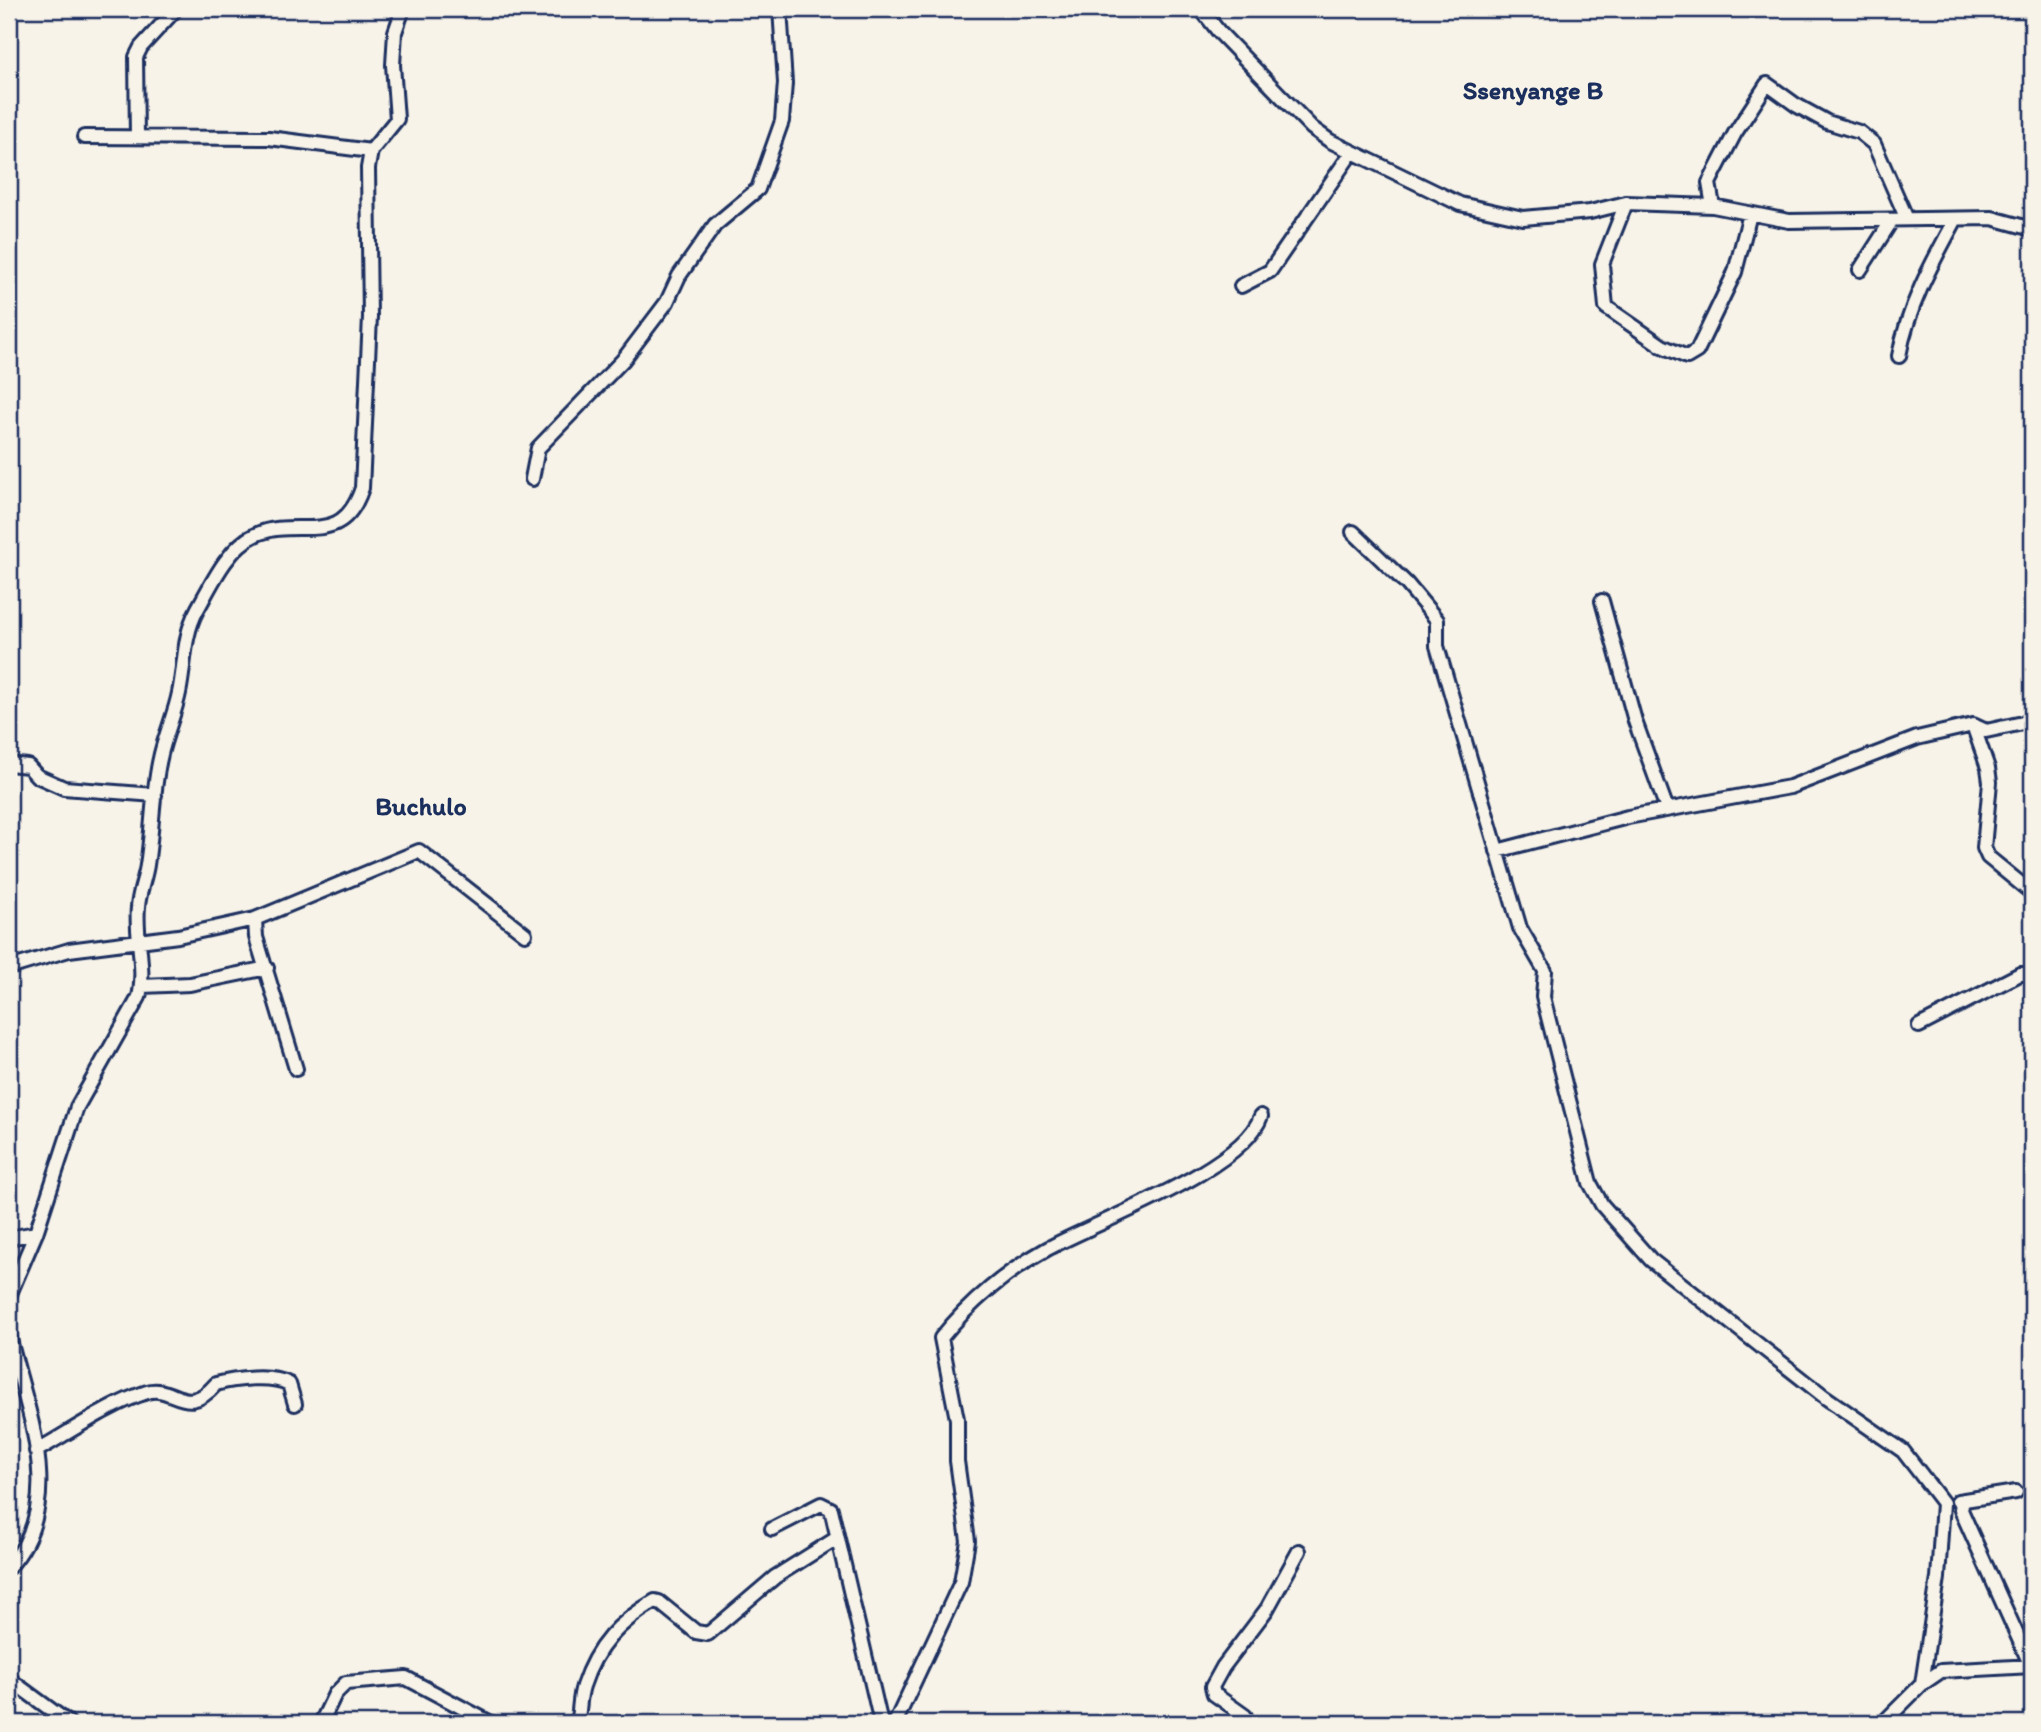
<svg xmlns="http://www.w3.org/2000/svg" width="2041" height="1732" font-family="Itim,sans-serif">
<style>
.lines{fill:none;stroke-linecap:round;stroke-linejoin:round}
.minor-casing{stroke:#1b2f5e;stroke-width:18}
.minor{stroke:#f7f3e8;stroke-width:12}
.labels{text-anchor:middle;stroke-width:5;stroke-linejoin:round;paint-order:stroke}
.quarter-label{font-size:26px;font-weight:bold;fill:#1b2f5e;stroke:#f7f3e8}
</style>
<rect width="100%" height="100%" fill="#f7f3e8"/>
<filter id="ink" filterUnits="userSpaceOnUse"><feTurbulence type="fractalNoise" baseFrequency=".0143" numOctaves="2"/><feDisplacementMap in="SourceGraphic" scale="14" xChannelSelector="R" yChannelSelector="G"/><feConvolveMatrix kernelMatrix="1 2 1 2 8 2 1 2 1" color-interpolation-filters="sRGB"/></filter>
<g filter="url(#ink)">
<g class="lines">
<g class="minor-casing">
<path id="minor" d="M 1201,9 L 1219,32 L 1312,128 L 1330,141 L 1460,204 L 1523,218 L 1590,212 L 1626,203 L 1713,206 L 1789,221 L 1992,218 L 2032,229
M 84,137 L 269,138 L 371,151
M 137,137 L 136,57 L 141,47 L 176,9
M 1626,203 L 1602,264 L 1606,307 L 1662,346 L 1687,357 L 1697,351 L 1735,272 L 1750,214
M 1713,206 L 1709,183 L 1735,133 L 1767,84 L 1796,105 L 1827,122 L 1859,132 L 1874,144 L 1906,217
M 1860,270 L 1892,220
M 1241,286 L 1270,271 L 1352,152
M 1899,356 C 1908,306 1932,263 1956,219
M 532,479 L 538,448 L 623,360 L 667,302 L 679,276 L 715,225 L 758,189 L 782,121 L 785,83 L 780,9
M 1353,532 L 1407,584 L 1437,620 L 1437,646 L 1520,928 L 1545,971 L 1543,997 L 1590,1183 L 1602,1205 L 1651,1260 L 1825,1397 L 1903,1451 L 1943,1503 L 1938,1578 L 1922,1684
M 1602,601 L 1635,721 L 1667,809
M 1973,725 L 1988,768 L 1990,782 L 1984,848 L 1988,857 L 2032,893
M 9,764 L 28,766 L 37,776 L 64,788 L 155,795
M 1497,851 L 1628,817 L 1790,787 L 1917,738 L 1973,725 L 1986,731 L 2032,721
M 255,919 L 256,937 L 296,1069
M 9,968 L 69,950 L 178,936 L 255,919 L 419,851 L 525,934
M 142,986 L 190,984 L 267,968
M 1919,1026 L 2020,974 L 2032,974
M 9,1238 L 36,1233
M 9,1296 L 36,1233 L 77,1107 L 139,997 C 146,968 135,936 138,907 C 139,892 145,879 147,865 C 153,828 152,790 161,754 C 166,733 175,713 179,693 C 185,665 183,636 197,610 C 211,585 228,547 255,535 C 298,515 341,551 362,488 L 370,317 L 368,168 L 371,151 L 397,119 L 393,65 L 395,32 L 403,9
M 9,1335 C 26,1409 68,1502 9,1567
M 36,1451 C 72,1431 108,1405 147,1392 C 173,1384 186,1419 216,1384 C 234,1379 272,1374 289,1384 L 295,1404
M 1963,1500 L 1961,1510 L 2031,1666
M 1958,1501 L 2016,1492
M 772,1529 L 821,1504 L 831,1509 L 881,1723
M 9,1679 L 69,1723
M 321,1723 L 335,1694 L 346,1683 L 406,1678 L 491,1723
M 577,1723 C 580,1711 579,1698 583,1686 C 596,1646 619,1622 655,1601 L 659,1602 L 696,1632 L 708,1634 L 775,1577 L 837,1538
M 895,1723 L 961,1582 L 968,1541 L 957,1461 L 957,1419 L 941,1338 C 969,1303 1007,1271 1047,1249 C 1097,1221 1243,1170 1261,1116
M 1247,1723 L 1245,1716 L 1214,1694 L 1212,1687 L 1223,1667 L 1267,1609 L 1299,1551
M 1883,1723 L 1922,1684 L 1941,1671 L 2032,1666"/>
</g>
<use href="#minor" class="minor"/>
</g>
</g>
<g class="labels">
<g class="quarter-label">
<text x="1533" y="99">Ssenyange B</text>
<text x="421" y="815">Buchulo</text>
</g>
</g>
<rect width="2041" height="1732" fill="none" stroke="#f7f3e8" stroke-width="35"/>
<rect x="18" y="18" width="2006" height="1697" fill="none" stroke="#1b2f5e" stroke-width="2.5" filter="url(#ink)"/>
</svg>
